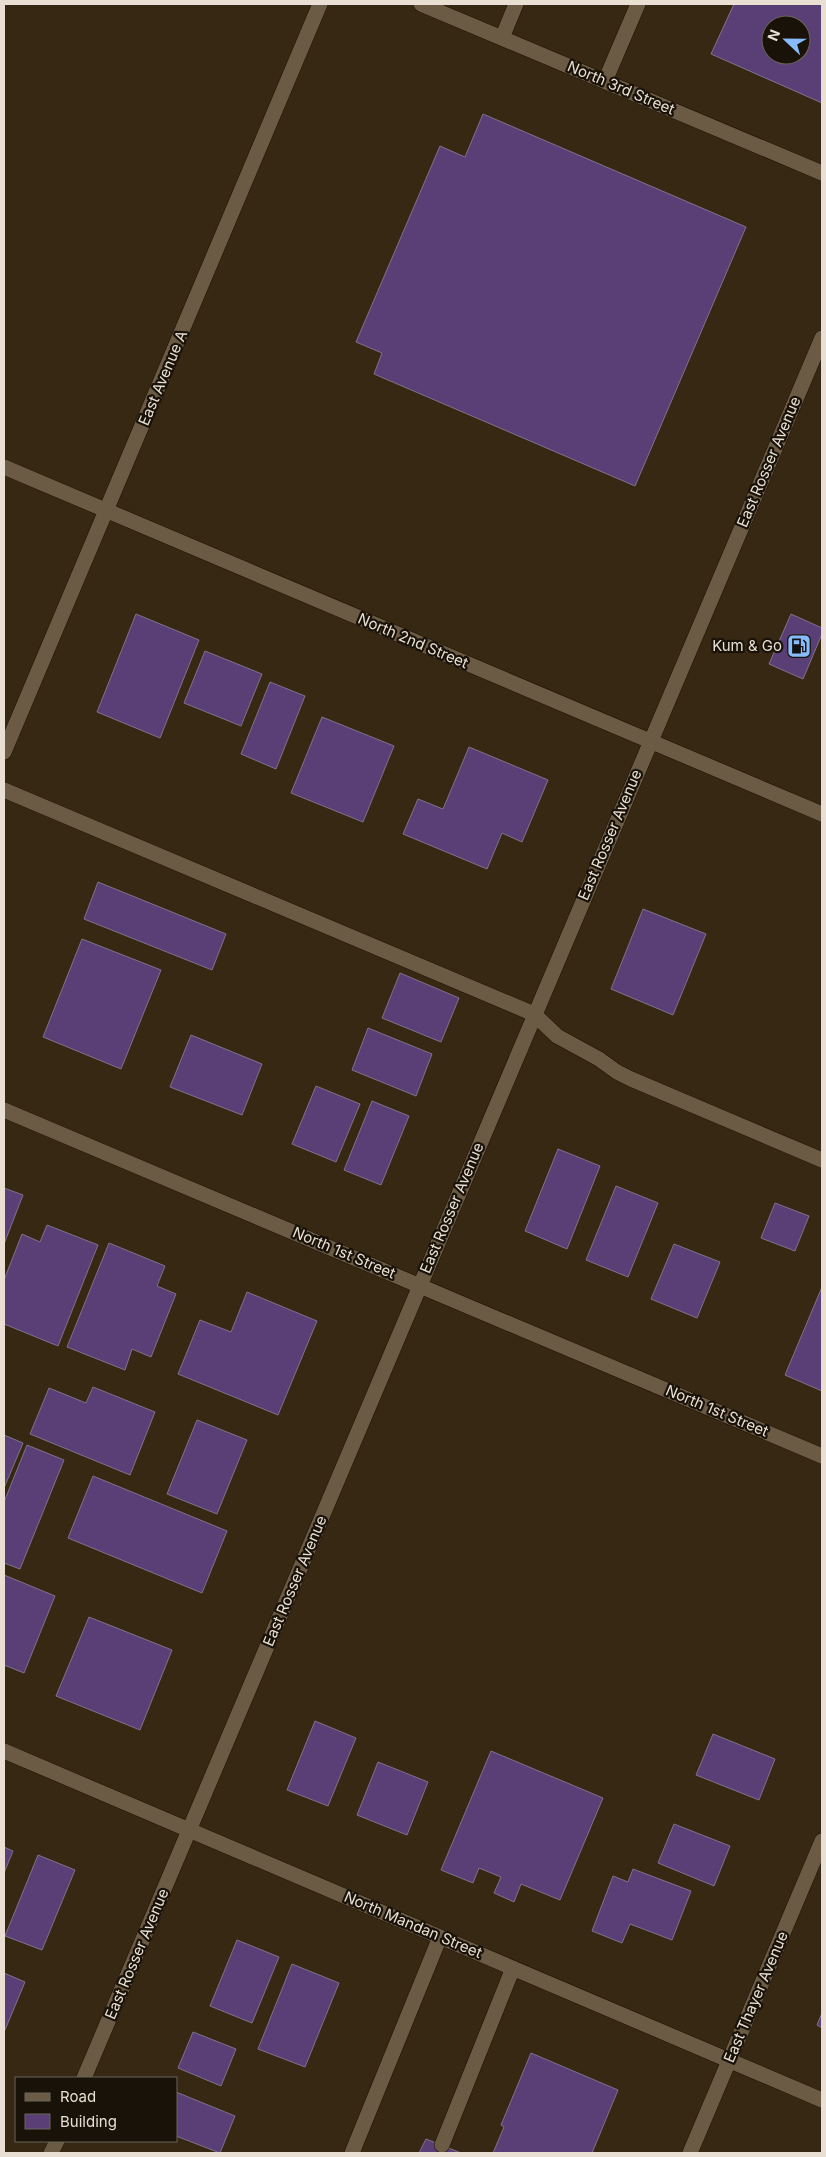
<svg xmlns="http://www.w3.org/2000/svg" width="826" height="2157" font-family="Inter,sans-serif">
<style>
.building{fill:#593f76;stroke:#7e738c;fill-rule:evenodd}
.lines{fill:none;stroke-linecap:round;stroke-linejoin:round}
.minor-casing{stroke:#1d1000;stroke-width:16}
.minor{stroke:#6b5b45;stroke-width:15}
.labels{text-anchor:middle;stroke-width:4.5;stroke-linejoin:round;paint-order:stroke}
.street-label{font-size:15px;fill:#e9dfd3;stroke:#191209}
.poi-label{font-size:15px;fill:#e9dfd3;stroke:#191209;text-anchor:end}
</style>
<rect width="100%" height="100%" fill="#362813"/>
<path class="building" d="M 734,4 L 822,4 L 822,103 L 711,54 ZM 771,25 L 801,25 L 801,55 L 771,55 Z
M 483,114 L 746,227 L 635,486 L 374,374 L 382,353 L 356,342 L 440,146 L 465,157 Z
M 136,614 L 199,640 L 160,738 L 97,712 Z
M 791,614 L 822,628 L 822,634 L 803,679 L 769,664 Z
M 205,651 L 262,674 L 241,726 L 184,703 Z
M 270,682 L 305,696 L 276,769 L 241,754 Z
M 322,717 L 394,746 L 363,822 L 291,793 Z
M 469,747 L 548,780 L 522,842 L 502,833 L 487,869 L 403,834 L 418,799 L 443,809 Z
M 98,882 L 226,934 L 212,970 L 84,919 Z
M 643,909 L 706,934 L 673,1015 L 611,989 Z
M 82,939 L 161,970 L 121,1069 L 43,1037 Z
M 400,973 L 459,998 L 441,1042 L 382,1018 Z
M 368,1028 L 432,1054 L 416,1096 L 352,1070 Z
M 191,1035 L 262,1064 L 242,1115 L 170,1087 Z
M 316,1086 L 360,1104 L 336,1162 L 292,1144 Z
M 372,1101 L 409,1116 L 381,1185 L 344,1170 Z
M 558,1149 L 600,1166 L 567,1249 L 525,1231 Z
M 616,1186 L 658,1203 L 628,1277 L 586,1260 Z
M 4,1188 L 23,1195 L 4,1244 Z
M 775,1203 L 809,1216 L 795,1251 L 761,1238 Z
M 47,1225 L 98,1245 L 58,1346 L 4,1324 L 4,1280 L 22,1234 L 40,1242 Z
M 109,1243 L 165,1266 L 157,1286 L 176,1294 L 151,1357 L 132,1349 L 125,1370 L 67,1347 Z
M 674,1244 L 720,1262 L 697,1318 L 651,1299 Z
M 822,1287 L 822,1391 L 785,1375 Z
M 247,1292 L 317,1321 L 278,1415 L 178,1374 L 200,1320 L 231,1332 Z
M 93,1387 L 155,1412 L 130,1475 L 30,1434 L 49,1388 L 86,1403 Z
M 197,1420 L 247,1440 L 217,1514 L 167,1494 Z
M 4,1435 L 23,1443 L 4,1488 Z
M 27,1445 L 64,1460 L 20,1569 L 4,1563 L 4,1502 Z
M 93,1476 L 227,1531 L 202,1593 L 68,1538 Z
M 4,1575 L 55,1596 L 24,1673 L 4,1665 Z
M 89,1617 L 172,1650 L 140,1730 L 56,1696 Z
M 315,1721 L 356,1738 L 328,1806 L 287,1790 Z
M 713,1734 L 775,1759 L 759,1800 L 696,1775 Z
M 491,1751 L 603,1798 L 560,1900 L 521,1884 L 514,1902 L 494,1893 L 501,1877 L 479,1868 L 473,1883 L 441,1870 Z
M 378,1762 L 428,1782 L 407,1835 L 357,1815 Z
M 674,1824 L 730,1846 L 714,1886 L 658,1863 Z
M 4,1847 L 13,1851 L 4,1873 Z
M 38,1855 L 75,1870 L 42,1950 L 5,1936 Z
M 633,1869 L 691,1891 L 672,1940 L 630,1924 L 622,1943 L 592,1931 L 613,1876 L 628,1882 Z
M 237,1940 L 279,1957 L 252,2023 L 210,2006 Z
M 292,1964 L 339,1983 L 305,2067 L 258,2049 Z
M 4,1973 L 25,1982 L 5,2030 L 4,2029 Z
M 822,2013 L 822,2028 L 817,2025 Z
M 193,2032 L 236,2049 L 221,2086 L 178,2068 Z
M 531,2053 L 618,2090 L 592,2153 L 493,2153 L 504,2127 L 501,2125 Z
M 176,2092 L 235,2116 L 220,2153 L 176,2136 Z
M 426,2139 L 461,2153 L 419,2153 Z"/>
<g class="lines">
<g class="minor-casing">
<path id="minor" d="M 421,4 L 822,173
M 502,38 L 516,4
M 605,81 L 638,4
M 4,467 L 822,814
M 4,752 L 320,4
M 4,790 L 534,1014 L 557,1036 L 599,1059 L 617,1072 L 631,1079 L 822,1160
M 4,1110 L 822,1456
M 4,1751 L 822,2100
M 84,2078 L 822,338
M 442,2145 L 513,1968
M 51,2153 L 57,2141
M 352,2153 L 440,1937
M 690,2153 L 822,1841"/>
</g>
<use href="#minor" class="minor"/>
</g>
<defs>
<g id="fuel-square" transform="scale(1.25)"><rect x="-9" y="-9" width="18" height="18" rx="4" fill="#88bbfc" stroke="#191209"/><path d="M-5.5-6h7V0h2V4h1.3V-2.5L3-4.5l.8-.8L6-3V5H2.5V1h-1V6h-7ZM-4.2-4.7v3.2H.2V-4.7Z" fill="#111"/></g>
</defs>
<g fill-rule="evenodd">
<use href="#fuel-square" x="799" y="646"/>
</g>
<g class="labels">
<g class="street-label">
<text transform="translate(621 88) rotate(23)" y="5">North 3rd Street</text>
<text transform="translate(163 378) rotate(-67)" y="5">East Avenue A</text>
<text transform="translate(769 462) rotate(-67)" y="5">East Rosser Avenue</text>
<text transform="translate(413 641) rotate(23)" y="5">North 2nd Street</text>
<text transform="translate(610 835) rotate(-67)" y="5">East Rosser Avenue</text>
<text transform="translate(452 1208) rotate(-67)" y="5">East Rosser Avenue</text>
<text transform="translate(344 1253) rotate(23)" y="5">North 1st Street</text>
<text transform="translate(717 1411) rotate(23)" y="5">North 1st Street</text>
<text transform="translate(295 1581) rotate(-67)" y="5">East Rosser Avenue</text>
<text transform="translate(413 1925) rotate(23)" y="5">North Mandan Street</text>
<text transform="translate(137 1954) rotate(-67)" y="5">East Rosser Avenue</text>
<text transform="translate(756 1997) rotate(-67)" y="5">East Thayer Avenue</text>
</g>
<g class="poi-label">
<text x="782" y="651">Kum &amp; Go</text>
</g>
</g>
<rect width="826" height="2157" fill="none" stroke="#e9dfd3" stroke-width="10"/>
<rect x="15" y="2077" width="162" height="65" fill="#191209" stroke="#6c645a"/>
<rect x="25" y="2093" width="25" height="8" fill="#6b5b45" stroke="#6c645a"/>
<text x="60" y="2102" font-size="15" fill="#e9dfd3">Road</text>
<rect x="25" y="2114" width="25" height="15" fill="#593f76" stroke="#6c645a"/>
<text x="60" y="2127" font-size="15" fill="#e9dfd3">Building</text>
<g transform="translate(786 40) rotate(292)"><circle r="24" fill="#191209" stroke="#6c645a"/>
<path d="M0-4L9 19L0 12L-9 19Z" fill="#88bbfc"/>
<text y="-8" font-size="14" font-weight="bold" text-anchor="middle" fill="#e9dfd3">N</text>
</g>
</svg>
